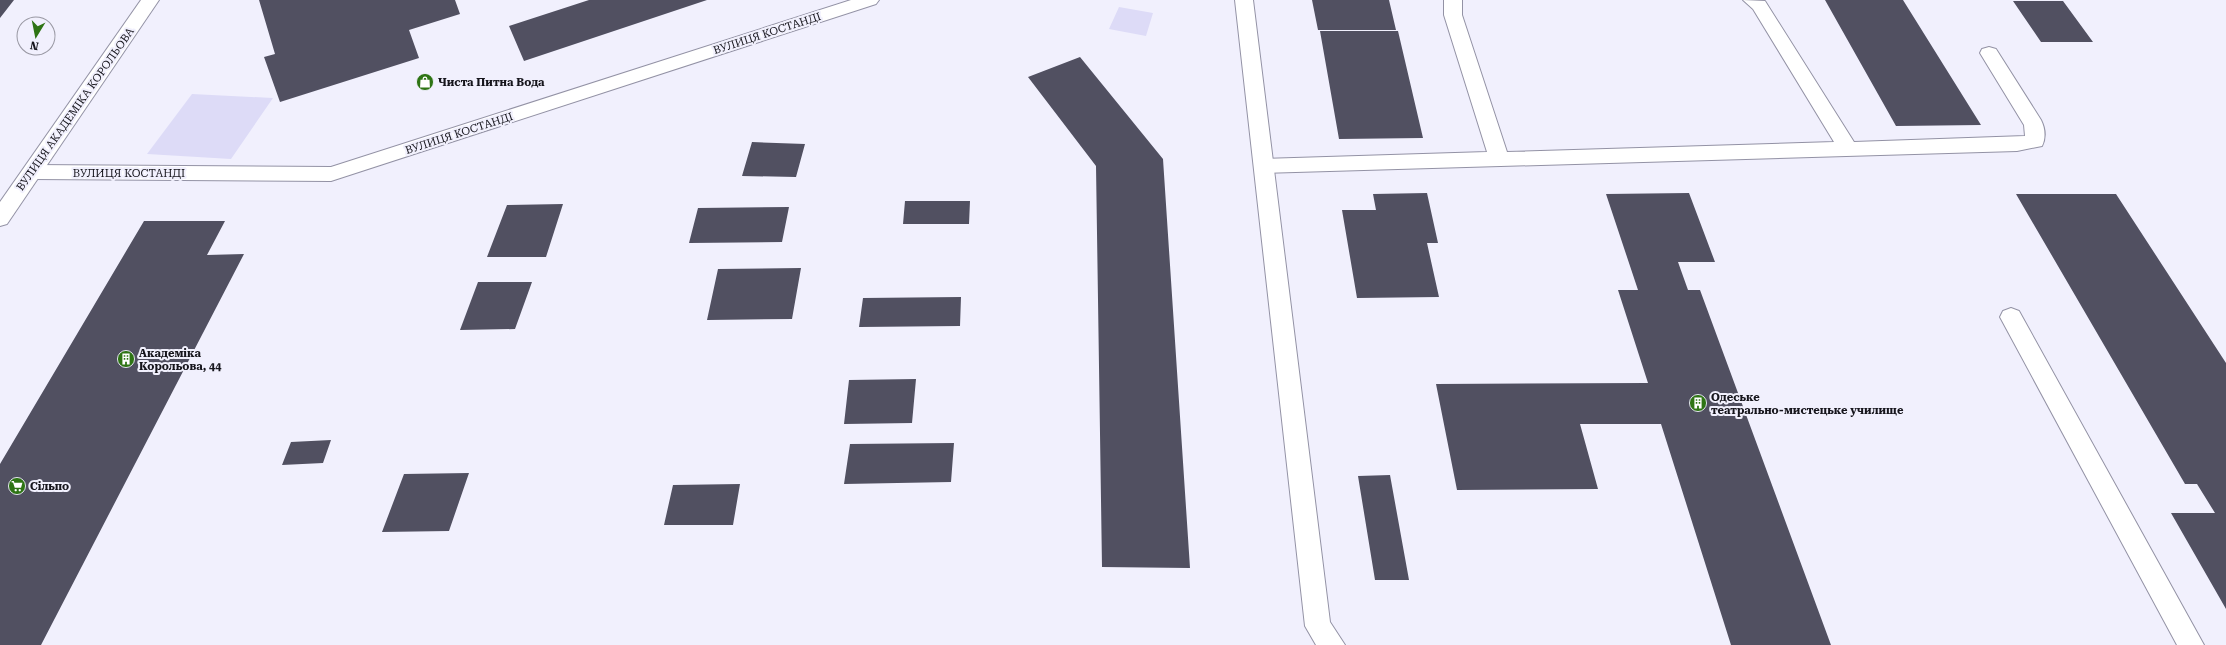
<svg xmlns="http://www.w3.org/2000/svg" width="2226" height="645" font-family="'Roboto Serif',serif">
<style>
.green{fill:#dddbf7}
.building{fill:#515061}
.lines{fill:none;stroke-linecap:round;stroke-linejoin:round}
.lane-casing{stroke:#9392a5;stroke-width:2}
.street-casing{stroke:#9392a5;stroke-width:2}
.secondary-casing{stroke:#9392a5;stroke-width:2}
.lane{fill:#fff;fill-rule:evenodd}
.street{fill:#fff;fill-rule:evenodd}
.secondary{fill:#fff;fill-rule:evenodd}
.labels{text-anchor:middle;stroke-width:4;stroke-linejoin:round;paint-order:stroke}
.street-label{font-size:11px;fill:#16151c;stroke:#f1f0fd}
.poi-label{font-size:11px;font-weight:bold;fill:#16151c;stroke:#f1f0fd;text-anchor:start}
</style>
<rect width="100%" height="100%" fill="#f1f0fd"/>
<path class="green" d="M 1119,7 L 1153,13 L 1146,36 L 1109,29 Z
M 192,94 L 273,98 L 231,159 L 147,154 Z"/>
<path class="building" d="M 0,0 L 14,0 L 0,18 Z
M 259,0 L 455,0 L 460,14 L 409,30 L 419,58 L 280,102 L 264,57 L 275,54 Z
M 589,0 L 707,0 L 524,61 L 509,26 Z
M 1312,0 L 1389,0 L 1396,30 L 1318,30 Z
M 1825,0 L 1903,0 L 1981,125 L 1896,126 Z
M 2013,1 L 2063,1 L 2093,42 L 2041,42 Z
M 1320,31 L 1398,31 L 1423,138 L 1339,139 Z
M 1080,57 L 1163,159 L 1190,568 L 1102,567 L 1096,166 L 1028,77 Z
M 752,142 L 805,144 L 796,177 L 742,176 Z
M 1427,193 L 1438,243 L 1427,243 L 1439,297 L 1357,298 L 1342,210 L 1376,210 L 1373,194 Z
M 1689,193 L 1715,262 L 1678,262 L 1688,290 L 1700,290 L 1831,645 L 1731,645 L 1661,424 L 1580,424 L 1598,489 L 1457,490 L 1436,384 L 1648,383 L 1618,290 L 1638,290 L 1606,194 Z
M 2016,194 L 2116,194 L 2226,363 L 2226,609 L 2171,513 L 2215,513 L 2197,484 L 2185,484 Z
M 905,201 L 970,201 L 969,224 L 903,224 Z
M 563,204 L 546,257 L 487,257 L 507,205 Z
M 789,207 L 782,242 L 689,243 L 698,208 Z
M 144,221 L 225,221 L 207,255 L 244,254 L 41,645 L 0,645 L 0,464 Z
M 801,268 L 792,319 L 707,320 L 718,269 Z
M 478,282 L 532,282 L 515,329 L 460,330 Z
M 961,297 L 960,326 L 859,327 L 863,298 Z
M 916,379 L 912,423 L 844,424 L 849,380 Z
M 331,440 L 323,463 L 282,465 L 291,442 Z
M 954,443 L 951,482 L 844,484 L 850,444 Z
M 469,473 L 449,531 L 382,532 L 404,474 Z
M 1390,475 L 1409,580 L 1375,580 L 1358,476 Z
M 740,484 L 733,525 L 664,525 L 673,485 Z"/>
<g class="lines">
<g class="lane-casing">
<path id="lane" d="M 1444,0 L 1462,0 L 1462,15 L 1507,152 L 1834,142 L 1753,9 L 1743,0 L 1765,1 L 1854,142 L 2025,136 L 2024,125 L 1980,53 L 1982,49 L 1989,47 L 1996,49 L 2041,120 C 2045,128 2046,138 2042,146 L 2017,151 L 1264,173 L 1257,171 L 1254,166 L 1257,161 L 1264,159 L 1487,152 L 1444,15 Z
M 2011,308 L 2019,311 L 2204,645 L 2177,645 L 2000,317 L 2003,311 Z"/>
</g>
<g class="street-casing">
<path id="street" d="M 851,0 L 879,0 L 876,4 L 331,181 L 33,179 L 26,177 L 23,172 L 26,167 L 33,165 L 331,167 Z
M 1235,0 L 1253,0 L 1330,622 L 1345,645 L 1316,645 L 1305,626 Z"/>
</g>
<g class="secondary-casing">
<path id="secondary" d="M 141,0 L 159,0 L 7,224 L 0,226 L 0,202 Z"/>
</g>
<use href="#lane" class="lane"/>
<use href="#street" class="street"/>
<use href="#secondary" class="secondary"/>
</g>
<defs>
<g id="shop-disc" transform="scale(0.9)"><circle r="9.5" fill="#2e7414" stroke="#f1f0fd"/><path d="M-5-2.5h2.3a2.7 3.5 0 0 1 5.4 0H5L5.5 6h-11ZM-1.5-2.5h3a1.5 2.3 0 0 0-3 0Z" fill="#fff"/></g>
<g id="building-disc" transform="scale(0.9)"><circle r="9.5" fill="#2e7414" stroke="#f1f0fd"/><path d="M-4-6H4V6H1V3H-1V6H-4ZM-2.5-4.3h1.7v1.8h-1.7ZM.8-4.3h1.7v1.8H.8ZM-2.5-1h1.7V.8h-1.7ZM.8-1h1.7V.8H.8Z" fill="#fff"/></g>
<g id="supermarket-disc" transform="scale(0.9)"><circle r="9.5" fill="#2e7414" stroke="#f1f0fd"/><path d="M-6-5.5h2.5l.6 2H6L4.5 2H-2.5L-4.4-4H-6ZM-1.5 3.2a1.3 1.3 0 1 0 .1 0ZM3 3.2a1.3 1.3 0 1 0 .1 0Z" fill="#fff"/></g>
</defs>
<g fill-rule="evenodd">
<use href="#shop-disc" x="425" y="82"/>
<use href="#building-disc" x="126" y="359"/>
<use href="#building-disc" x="1698" y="403"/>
<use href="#supermarket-disc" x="17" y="486"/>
</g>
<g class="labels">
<g class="street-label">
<text transform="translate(767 33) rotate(-18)" y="4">ВУЛИЦЯ КОСТАНДІ</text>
<text transform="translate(75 109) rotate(-55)" y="4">ВУЛИЦЯ АКАДЕМІКА КОРОЛЬОВА</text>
<text transform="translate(459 133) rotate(-18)" y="4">ВУЛИЦЯ КОСТАНДІ</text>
<text x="129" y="177">ВУЛИЦЯ КОСТАНДІ</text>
</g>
<g class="poi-label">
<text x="438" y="86">Чиста Питна Вода</text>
<text x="139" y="357">Академіка<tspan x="139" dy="13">Корольова, 44</tspan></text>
<text x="1711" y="401">Одеське<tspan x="1711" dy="13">театрально-мистецьке училище</tspan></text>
<text x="30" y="490">Сільпо</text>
</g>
</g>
<g transform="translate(36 36) rotate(190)"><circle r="19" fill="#f1f0fd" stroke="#9998a3"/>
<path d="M0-3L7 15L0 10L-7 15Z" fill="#2e7414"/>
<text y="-6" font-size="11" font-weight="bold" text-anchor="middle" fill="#16151c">N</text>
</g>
</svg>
